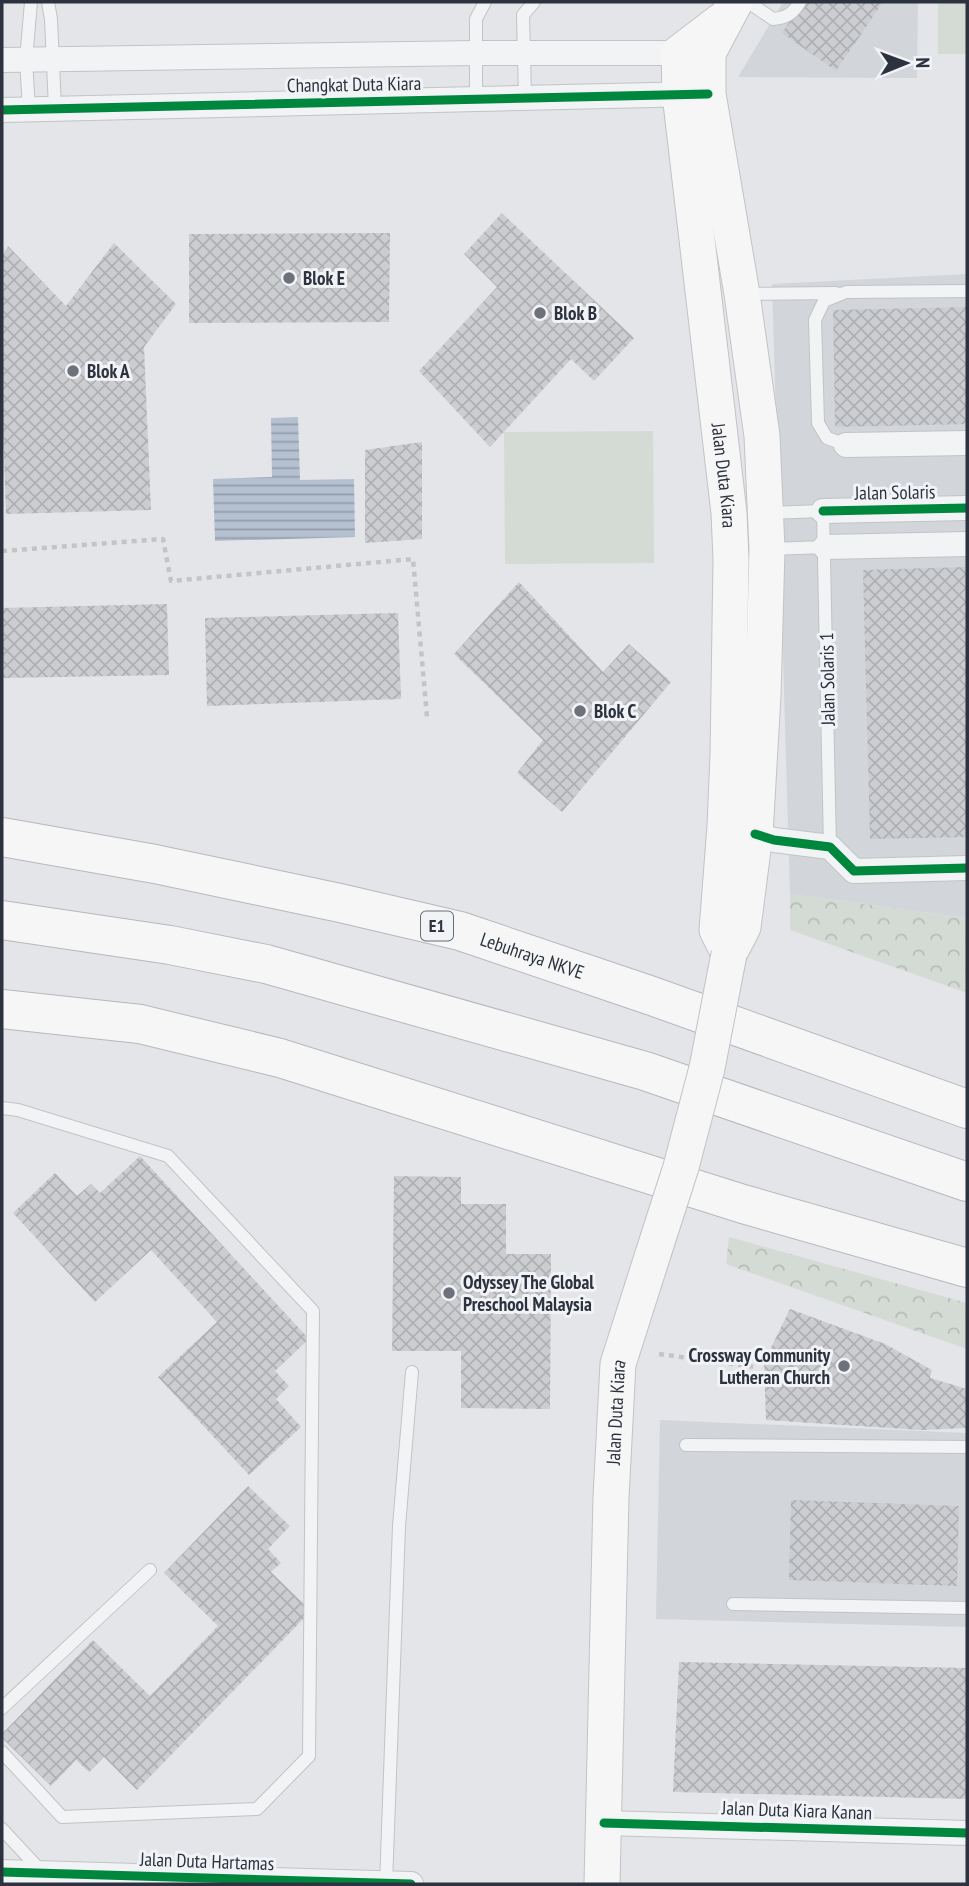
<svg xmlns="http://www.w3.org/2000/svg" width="969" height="1886" font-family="'PT Sans Narrow',sans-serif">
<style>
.built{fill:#d2d5da}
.forest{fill:url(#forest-crowns)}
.pitch{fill:#d4dbd4}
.water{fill:url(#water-rules)}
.building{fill:url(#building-cross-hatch)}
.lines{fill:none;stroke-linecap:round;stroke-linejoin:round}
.service-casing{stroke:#c2c3c6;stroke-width:14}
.minor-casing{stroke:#c2c3c6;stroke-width:26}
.secondary-casing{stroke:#c2c3c6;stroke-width:37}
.motorway-casing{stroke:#b6b8bc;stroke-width:40}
.path{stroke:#c4c4c7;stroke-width:4.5;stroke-dasharray:5 5;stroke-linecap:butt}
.service{stroke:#f2f3f4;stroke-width:12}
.minor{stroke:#f2f3f4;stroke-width:24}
.secondary{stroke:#f6f6f6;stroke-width:35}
.motorway{stroke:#f6f6f6;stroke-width:38}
.secondary-bridge-casing{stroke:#c2c3c6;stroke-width:37;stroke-linecap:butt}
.secondary-bridge{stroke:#f6f6f6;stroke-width:35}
.cycleway-casing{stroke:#f1f3f6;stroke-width:13}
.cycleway{stroke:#00873e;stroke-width:9}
.poi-dot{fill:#6c717a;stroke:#f1f3f6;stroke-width:2.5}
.labels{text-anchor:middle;stroke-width:6;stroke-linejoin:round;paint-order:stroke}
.shield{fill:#f1f3f6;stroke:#676d76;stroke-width:2}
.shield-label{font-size:18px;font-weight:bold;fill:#2c333f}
.street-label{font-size:19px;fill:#2c333f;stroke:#f1f3f6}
.poi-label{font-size:19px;font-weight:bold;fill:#2c333f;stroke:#f1f3f6;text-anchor:start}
</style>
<defs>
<pattern id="forest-crowns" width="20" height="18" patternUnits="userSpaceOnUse" patternTransform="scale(1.75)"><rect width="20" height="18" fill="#d4dbd4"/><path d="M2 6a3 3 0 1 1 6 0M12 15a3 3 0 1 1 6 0" fill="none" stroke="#b6bcb7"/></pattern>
<pattern id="water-rules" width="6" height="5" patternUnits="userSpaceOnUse" patternTransform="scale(1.75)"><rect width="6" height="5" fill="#b5c1d0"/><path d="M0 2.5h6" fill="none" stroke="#939daa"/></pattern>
<pattern id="building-cross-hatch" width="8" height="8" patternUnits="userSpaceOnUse" patternTransform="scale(1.75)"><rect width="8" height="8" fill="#cccdd0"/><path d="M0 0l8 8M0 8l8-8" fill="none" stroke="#afb0b4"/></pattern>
</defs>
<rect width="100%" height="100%" fill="#e3e5e8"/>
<path class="built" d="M 783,2 L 918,2 L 917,78 L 738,77 Z
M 967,274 L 967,918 L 790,894 L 772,284 Z
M 660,1420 L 967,1433 L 967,1627 L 656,1619 Z"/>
<path class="forest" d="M 790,894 L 967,918 L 967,993 L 790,930 Z
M 729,1237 L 967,1303 L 967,1349 L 726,1264 Z"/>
<path class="pitch" d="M 938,2 L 967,2 L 967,54 L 938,54 Z
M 653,431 L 654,563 L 505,564 L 504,432 Z"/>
<path class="water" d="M 298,417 L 300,480 L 354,479 L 355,537 L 215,541 L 213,479 L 272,477 L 271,418 Z"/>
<path class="building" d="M 803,2 L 883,2 L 836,71 L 782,33 Z
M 502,213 L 634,338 L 594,381 L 571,359 L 490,447 L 419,371 L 497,287 L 464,254 Z
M 390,233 L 389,322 L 189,323 L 189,234 Z
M 114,243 L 176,304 L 144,347 L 151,510 L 6,514 L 2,396 L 2,255 L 8,246 L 66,306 Z
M 967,307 L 967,424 L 835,427 L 833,310 Z
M 422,442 L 422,539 L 365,543 L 365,450 Z
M 966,567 L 967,837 L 870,839 L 863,570 Z
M 519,582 L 603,672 L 629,644 L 671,682 L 562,812 L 517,773 L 543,740 L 454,654 Z
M 167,604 L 169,675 L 2,678 L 2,608 Z
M 398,613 L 401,699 L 207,706 L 205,618 Z
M 140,1156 L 309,1339 L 275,1371 L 289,1386 L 276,1399 L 301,1427 L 249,1475 L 158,1377 L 217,1322 L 151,1250 L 95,1302 L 13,1213 L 55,1173 L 77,1196 L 91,1184 L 100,1193 Z
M 394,1176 L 461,1177 L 461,1204 L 506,1204 L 506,1254 L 551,1254 L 550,1409 L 461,1408 L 461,1351 L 392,1351 Z
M 790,1309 L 885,1344 L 932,1370 L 930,1378 L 967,1389 L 967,1428 L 921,1430 L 766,1420 L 764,1362 Z
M 248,1486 L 290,1526 L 268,1549 L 281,1563 L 271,1572 L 311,1611 L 137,1790 L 104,1757 L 89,1772 L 76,1760 L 51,1786 L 2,1738 L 2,1734 L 93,1640 L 150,1696 L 218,1626 L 164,1573 Z
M 791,1500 L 959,1506 L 957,1586 L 789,1580 Z
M 679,1662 L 967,1668 L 967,1799 L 673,1792 Z"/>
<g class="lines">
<g class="service-casing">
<path id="service" d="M 48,2 L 51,19 L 55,108
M 748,2 L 773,19 C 787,18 793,13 800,2
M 525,97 L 523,15 L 534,2
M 476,98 L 476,19 L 485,2
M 29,109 L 26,60 L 31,2
M 745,294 L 836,293
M 846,445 L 827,438 L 818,423 L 815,320 L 824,301 L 846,292 L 967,291
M 768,513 L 823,511 L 830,847
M 770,549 L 825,547
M 2,1108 L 18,1110 L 168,1156 L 313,1311 L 309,1756 L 257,1809 L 62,1817 L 2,1752
M 686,1445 L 967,1447
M 733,1604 L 967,1608
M 2,1708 L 150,1570
M 2,1829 L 42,1872
M 386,1884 L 399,1526 L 412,1372"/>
</g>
<g class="minor-casing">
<path id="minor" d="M 2,60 L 476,53 L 693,53
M 2,110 L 697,94
M 846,445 L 967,443
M 823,511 L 967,508
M 825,547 L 967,544
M 755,834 L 774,840 L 830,847 L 854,871 L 967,868
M 604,1823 L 967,1833
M 2,1872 L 411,1884"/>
</g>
<g class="secondary-casing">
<g id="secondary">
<path id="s1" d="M 721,21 L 679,53 L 680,94 L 729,513 L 731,559 L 728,755 L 725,826 L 717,930 L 729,954"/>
<path d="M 729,954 L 743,927 L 755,834 L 763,696 L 767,549 L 762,436 L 742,294 L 708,94 L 708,53 L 735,2"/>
<path id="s2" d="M 602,1884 L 611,1497 L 618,1364 L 653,1254"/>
</g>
</g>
<g class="motorway-casing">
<g id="motorway">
<path id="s3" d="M 2,837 L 155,864 L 340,903 L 460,931 L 652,996 L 967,1109"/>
<path d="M 2,920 L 170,945 L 266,964 L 645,1071 L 967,1182"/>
<path d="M 2,1009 L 140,1024 L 280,1058 L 743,1204 L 967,1268"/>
</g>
</g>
<path class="path" d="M 2,551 L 163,539 L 171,581 L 413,559 L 427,717
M 659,1354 L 755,1367"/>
<use href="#service" class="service"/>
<use href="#minor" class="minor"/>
<use href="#secondary" class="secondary"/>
<use href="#motorway" class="motorway"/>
<g class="secondary-bridge-casing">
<path id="secondary-bridge" d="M 653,1254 L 681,1167 L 707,1068 L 729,954"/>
</g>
<use href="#secondary-bridge" class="secondary-bridge"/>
<g class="cycleway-casing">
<path id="cycleway" d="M 2,110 L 708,94
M 823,511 L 967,508
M 755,834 L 774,840 L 830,847 L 854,871 L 967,868
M 604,1823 L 967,1833
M 2,1872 L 411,1884"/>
</g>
<use href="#cycleway" class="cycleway"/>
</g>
<g class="poi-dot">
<circle cx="289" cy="278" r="7"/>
<circle cx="540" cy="313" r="7"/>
<circle cx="73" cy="371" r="7"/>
<circle cx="580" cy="711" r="7"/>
<circle cx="449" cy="1293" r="7"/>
<circle cx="844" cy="1366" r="7"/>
</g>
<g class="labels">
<rect class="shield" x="421" y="911.5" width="32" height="29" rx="5"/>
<g class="shield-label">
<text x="437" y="932">E1</text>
</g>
<g class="street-label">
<text transform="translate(354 84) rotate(-1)" y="7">Changkat Duta Kiara</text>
<text dy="7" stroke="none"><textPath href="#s1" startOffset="478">Jalan Duta Kiara</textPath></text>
<text transform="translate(895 492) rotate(-1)" y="7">Jalan Solaris</text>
<text transform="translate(827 679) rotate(-91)" y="7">Jalan Solaris 1</text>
<text dy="7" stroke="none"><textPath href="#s3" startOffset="544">Lebuhraya NKVE</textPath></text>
<text dy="7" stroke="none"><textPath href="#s2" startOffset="472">Jalan Duta Kiara</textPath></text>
<text transform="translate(797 1810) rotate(2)" y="7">Jalan Duta Kiara Kanan</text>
<text transform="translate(207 1861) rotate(2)" y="7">Jalan Duta Hartamas</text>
</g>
<g class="poi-label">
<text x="303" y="285">Blok E</text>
<text x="554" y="320">Blok B</text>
<text x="87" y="378">Blok A</text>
<text x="594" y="718">Blok C</text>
<text x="463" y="1289">Odyssey The Global<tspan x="463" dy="22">Preschool Malaysia</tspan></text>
<text x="830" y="1362" text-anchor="end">Crossway Community<tspan x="830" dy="22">Lutheran Church</tspan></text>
</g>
</g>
<rect width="969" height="1886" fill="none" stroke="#2c333f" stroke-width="7"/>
<g transform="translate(906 63) rotate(89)" stroke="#f1f3f6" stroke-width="5" paint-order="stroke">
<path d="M0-5L12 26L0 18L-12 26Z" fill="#2c333f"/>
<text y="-10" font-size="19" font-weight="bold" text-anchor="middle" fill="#2c333f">N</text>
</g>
</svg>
